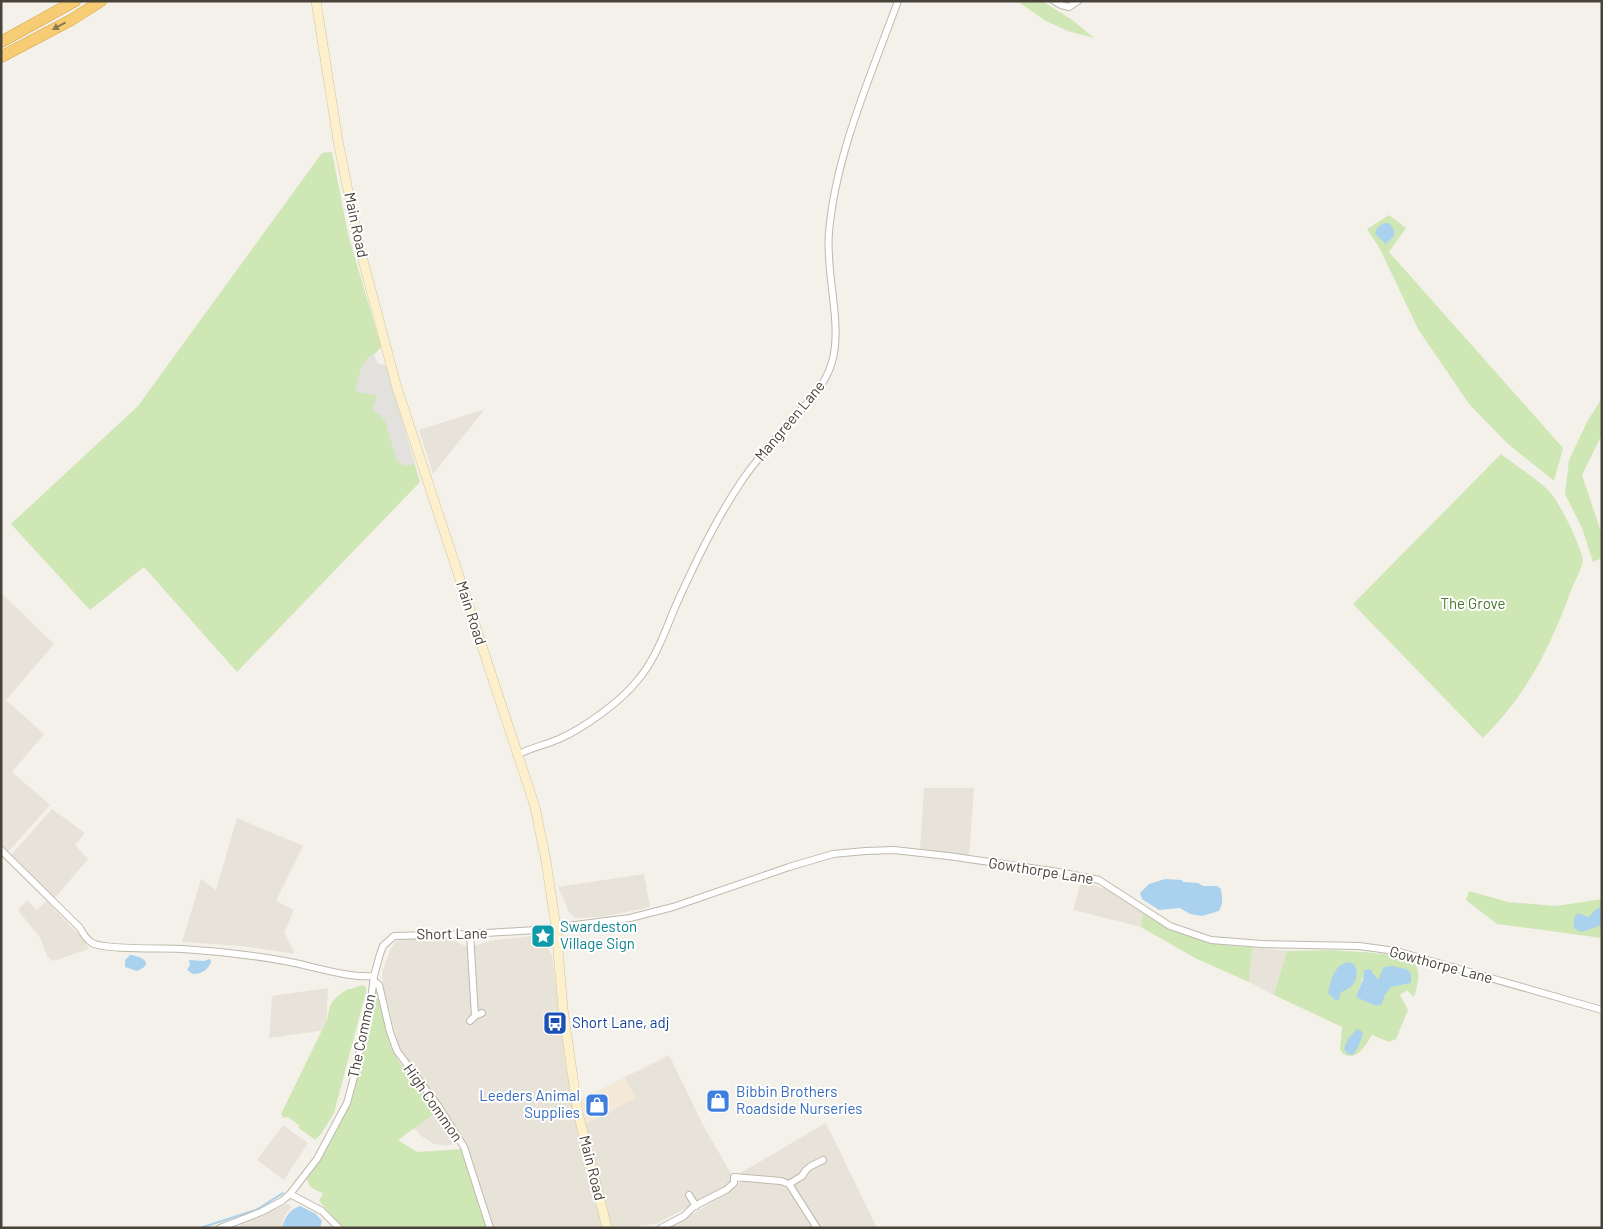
<svg xmlns="http://www.w3.org/2000/svg" width="1603" height="1229" font-family="Barlow,sans-serif">
<style>
.residential{fill:#e8e3d8}
.commercial{fill:#f4e8d7}
.green{fill:#cfe6b5;fill-rule:evenodd}
.parking{fill:#e3e1de}
.water{fill:#aad1ed}
.lines{fill:none;stroke-linecap:round;stroke-linejoin:round}
.stream{stroke:#aad1ed;stroke-width:2}
.street-casing{stroke:#bfb9ad;stroke-width:8}
.secondary-casing{stroke:#d1c49c;stroke-width:10}
.highway-casing{stroke:#d5a243;stroke-width:12}
.street{stroke:#fff;stroke-width:6}
.secondary{stroke:#fcf1cc;stroke-width:9}
.highway{stroke:#f6cc74;stroke-width:11}
.oneway{fill:#8e7950}
.labels{text-anchor:middle;stroke-width:4;stroke-linejoin:round;paint-order:stroke}
.street-label{font-size:15px;fill:#484238;stroke:#fff}
.park-label{font-size:15px;fill:#49772e;stroke:#fff}
.culture-label{font-size:15px;fill:#0d838f;stroke:#fff;text-anchor:start}
.transit-label{font-size:15px;fill:#164399;stroke:#fff;text-anchor:start}
.shop-label{font-size:15px;fill:#366cbe;stroke:#fff;text-anchor:start}
</style>
<rect width="100%" height="100%" fill="#f4f1ea"/>
<path class="residential" d="M 485,409 L 433,474 L 419,430 Z
M 1,593 L 54,644 L 6,700 L 44,734 L 12,772 L 50,805 L 8,852 L 1,845 Z
M 924,788 L 974,788 L 969,856 L 920,849 Z
M 52,809 L 85,833 L 75,845 L 88,859 L 54,899 L 11,855 Z
M 237,818 L 303,846 L 276,901 L 294,910 L 284,933 L 295,954 L 242,946 L 182,942 L 201,879 L 216,890 Z
M 644,874 L 650,907 L 603,917 L 575,918 L 569,912 L 558,887 Z
M 1081,882 L 1107,889 L 1143,913 L 1141,927 L 1073,910 Z
M 27,900 L 37,910 L 46,901 L 84,940 L 89,949 L 53,961 L 47,956 L 41,939 L 18,910 Z
M 539,935 L 552,955 L 566,1068 L 587,1171 L 602,1228 L 494,1228 L 464,1140 L 433,1094 L 404,1058 L 398,1043 L 383,986 L 382,972 L 391,949 L 395,942 L 401,939 L 450,939 L 465,946 L 477,945 L 490,941 Z
M 1252,947 L 1287,951 L 1274,995 L 1249,982 Z
M 328,988 L 326,1030 L 269,1038 L 272,996 Z
M 669,1055 L 704,1127 L 736,1182 L 656,1224 L 639,1226 L 635,1228 L 612,1228 L 586,1124 L 635,1098 L 625,1077 Z
M 438,1111 L 458,1142 L 446,1146 L 434,1144 L 421,1136 L 414,1128 Z
M 826,1123 L 877,1228 L 670,1228 L 738,1186 L 742,1172 Z
M 283,1125 L 308,1143 L 284,1180 L 257,1160 Z
M 288,1204 L 292,1207 L 285,1215 L 281,1228 L 240,1228 L 240,1224 Z"/>
<path class="commercial" d="M 625,1077 L 635,1098 L 586,1124 L 581,1099 Z"/>
<path class="green" d="M 1017,1 L 1042,1 L 1071,19 L 1094,38 L 1068,31 L 1046,21 Z
M 332,152 L 348,234 L 381,347 L 374,355 L 377,363 L 386,366 L 420,482 L 237,672 L 144,567 L 90,610 L 11,524 L 138,406 L 322,153 Z
M 1389,215 L 1406,228 L 1389,252 L 1563,448 L 1554,481 L 1508,444 L 1469,404 L 1418,329 L 1380,249 L 1367,229 Z
M 1602,398 L 1602,434 L 1582,475 L 1602,535 L 1602,558 L 1593,562 L 1582,528 L 1565,494 L 1569,460 L 1587,422 Z
M 1501,454 C 1515,465 1537,479 1549,491 C 1559,501 1581,546 1583,560 C 1583,566 1575,581 1572,588 C 1550,647 1529,692 1483,738 L 1353,604 Z
M 1469,891 L 1508,902 L 1556,906 L 1602,899 L 1602,938 L 1497,924 L 1466,900 Z
M 1143,913 C 1180,935 1208,946 1252,947 L 1249,982 L 1195,958 L 1141,927 Z
M 1333,950 C 1349,952 1404,952 1414,963 C 1422,971 1417,987 1414,997 L 1407,990 L 1400,995 L 1408,1010 L 1396,1039 L 1389,1042 L 1372,1035 C 1364,1047 1358,1061 1343,1054 L 1340,1049 L 1342,1027 L 1274,995 L 1287,951 ZM 1370,969 L 1378,981 L 1410,983 L 1391,987 L 1385,995 L 1382,1004 L 1356,997 C 1361,987 1362,981 1364,970 Z
M 362,985 L 366,987 L 366,992 L 334,1113 L 321,1134 L 315,1140 L 299,1128 L 299,1125 L 288,1117 L 284,1118 L 281,1114 L 327,1020 C 331,1001 332,999 348,989 L 351,989 Z
M 376,988 L 378,988 C 382,1008 384,1031 392,1049 C 402,1071 423,1092 438,1111 L 398,1140 L 417,1152 L 462,1149 L 487,1228 L 344,1228 L 319,1201 L 323,1193 C 314,1190 309,1188 307,1178 L 319,1161 L 350,1103 L 358,1075 Z"/>
<path class="parking" d="M 374,354 L 377,363 L 386,366 L 415,464 L 404,466 L 397,461 L 385,421 L 380,415 L 372,411 L 377,396 L 355,391 L 361,368 L 367,358 Z"/>
<path class="water" d="M 1384,223 L 1389,223 L 1394,230 L 1394,236 L 1386,244 L 1380,239 L 1375,233 L 1378,227 Z
M 1165,879 L 1182,880 L 1183,882 L 1198,883 L 1203,886 L 1217,886 L 1221,889 C 1222,899 1224,901 1219,911 L 1202,916 L 1190,914 L 1180,908 L 1159,910 L 1142,899 L 1140,893 L 1149,884 Z
M 1602,907 L 1602,925 L 1581,932 L 1574,928 C 1573,923 1574,916 1578,913 L 1588,917 L 1598,908 Z
M 130,955 C 141,956 156,963 137,971 L 125,967 L 125,960 Z
M 210,959 L 211,962 C 208,970 202,974 193,974 L 187,970 L 190,965 L 189,960 L 204,961 Z
M 1348,962 L 1354,964 C 1361,977 1354,988 1341,992 L 1340,998 L 1336,1001 L 1328,993 C 1331,980 1334,965 1348,962 Z
M 1392,966 L 1406,969 L 1411,973 L 1411,983 L 1391,987 L 1385,995 L 1382,1004 L 1376,1006 L 1356,997 L 1363,980 L 1364,970 L 1370,969 L 1378,980 L 1384,967 Z
M 1357,1029 L 1360,1030 L 1363,1033 C 1361,1041 1358,1049 1352,1055 L 1347,1053 L 1344,1049 L 1348,1039 Z
M 300,1206 L 316,1214 L 322,1221 L 320,1228 L 282,1228 C 285,1217 289,1210 300,1206 Z"/>
<g class="lines">
<path class="stream" d="M 200,1228 L 256,1210 L 283,1193"/>
<g class="street-casing">
<path id="street" d="M 1054,1 L 1061,5 L 1069,7 L 1078,1
M 517,755 C 530,748 545,745 559,739 C 584,728 620,702 637,681 C 656,659 665,631 676,605 C 695,563 715,521 741,482 C 755,461 772,442 789,423 C 806,404 825,387 832,362 C 843,324 825,273 829,232 C 836,153 871,75 898,1
M 1,850 L 80,928 C 83,934 86,939 92,943 C 105,950 164,948 183,949 C 216,951 251,955 285,961 C 313,966 346,978 374,976
M 470,934 L 475,1016 L 482,1013
M 374,981 L 379,985 L 390,1032 L 397,1051 L 439,1107 L 464,1147 L 490,1228
M 470,1021 L 475,1016
M 789,1184 L 802,1176 L 806,1170 L 811,1166 L 823,1160
M 290,1194 L 322,1211 L 339,1228
M 689,1195 L 696,1206
M 220,1228 L 261,1212 L 282,1201 L 290,1194 L 317,1159 L 347,1103 L 354,1077 L 371,1000 L 374,976 L 380,954 L 383,946 L 394,936 L 470,934 L 536,930 L 630,918 L 673,907 L 789,867 L 833,854 L 865,851 L 894,850 L 948,856 L 1059,872 L 1099,880 L 1170,926 L 1211,940 L 1262,944 L 1359,946 L 1396,951 L 1602,1010
M 661,1228 L 684,1216 L 693,1207 L 708,1199 L 726,1190 L 734,1183 L 734,1177 L 781,1181 L 789,1184 L 817,1228"/>
</g>
<g class="secondary-casing">
<path id="secondary" d="M 316,1 L 338,141 L 359,245 L 397,388 L 535,807 L 546,861 L 556,927 L 563,1009 L 578,1113 L 607,1228"/>
</g>
<g class="highway-casing">
<path id="highway" d="M 1,42 L 75,1
M 1,57 L 71,20 L 101,1"/>
</g>
<use href="#street" class="street"/>
<use href="#secondary" class="secondary"/>
<use href="#highway" class="highway"/>
</g>
<defs><path id="oneway-solid" d="M-6-.8H1V-3.2L6.5 0L1 3.2V.8H-6Z" transform="scale(1.25)"/></defs>
<use class="oneway" href="#oneway-solid" transform="translate(59 26) rotate(151)"/>
<defs>
<g id="sight-square" transform="scale(1.25)"><rect x="-9" y="-9" width="18" height="18" rx="4" fill="#0f9aa8" stroke="#fff"/><path d="M0-6L1.8-2.2L6-1.7L2.9 1.2L3.7 5.4L0 3.3L-3.7 5.4L-2.9 1.2L-6-1.7L-1.8-2.2Z" fill="#fff"/></g>
<g id="bus-square" transform="scale(1.25)"><rect x="-9" y="-9" width="18" height="18" rx="4" fill="#1a4fb4" stroke="#fff"/><path d="M-5-6H5V4H4V6H2V4H-2V6H-4V4H-5ZM-3.5-4V0h7V-4ZM-3.5 1.2v1.5H-2V1.2ZM2 1.2v1.5H3.5V1.2Z" fill="#fff"/></g>
<g id="shop-square" transform="scale(1.25)"><rect x="-9" y="-9" width="18" height="18" rx="4" fill="#3f7fe0" stroke="#fff"/><path d="M-5-2.5h2.3a2.7 3.5 0 0 1 5.4 0H5L5.5 6h-11ZM-1.5-2.5h3a1.5 2.3 0 0 0-3 0Z" fill="#fff"/></g>
</defs>
<g fill-rule="evenodd">
<use href="#sight-square" x="543" y="936"/>
<use href="#bus-square" x="555" y="1023"/>
<use href="#shop-square" x="718" y="1101"/>
<use href="#shop-square" x="597" y="1105"/>
</g>
<g class="labels">
<g class="street-label">
<text transform="translate(356 225) rotate(78)" y="5">Main Road</text>
<text transform="translate(790 421) rotate(-50)" y="5">Mangreen Lane</text>
<text transform="translate(471 613) rotate(72)" y="5">Main Road</text>
<text transform="translate(1041 871) rotate(9)" y="5">Gowthorpe Lane</text>
<text transform="translate(452 934) rotate(-1)" y="5">Short Lane</text>
<text transform="translate(1441 965) rotate(15)" y="5">Gowthorpe Lane</text>
<text transform="translate(362 1036) rotate(-78)" y="5">The Common</text>
<text transform="translate(433 1103) rotate(55)" y="5">High Common</text>
<text transform="translate(592 1168) rotate(76)" y="5">Main Road</text>
</g>
<g class="park-label">
<text x="1473" y="609">The Grove</text>
</g>
<g class="culture-label">
<text x="560" y="932">Swardeston<tspan x="560" dy="17">Village Sign</tspan></text>
</g>
<g class="transit-label">
<text x="572" y="1028">Short Lane, adj</text>
</g>
<g class="shop-label">
<text x="736" y="1097">Bibbin Brothers<tspan x="736" dy="17">Roadside Nurseries</tspan></text>
<text x="580" y="1101" text-anchor="end">Leeders Animal<tspan x="580" dy="17">Supplies</tspan></text>
</g>
</g>
<rect width="1603" height="1229" fill="none" stroke="#484238" stroke-width="5"/>
</svg>
